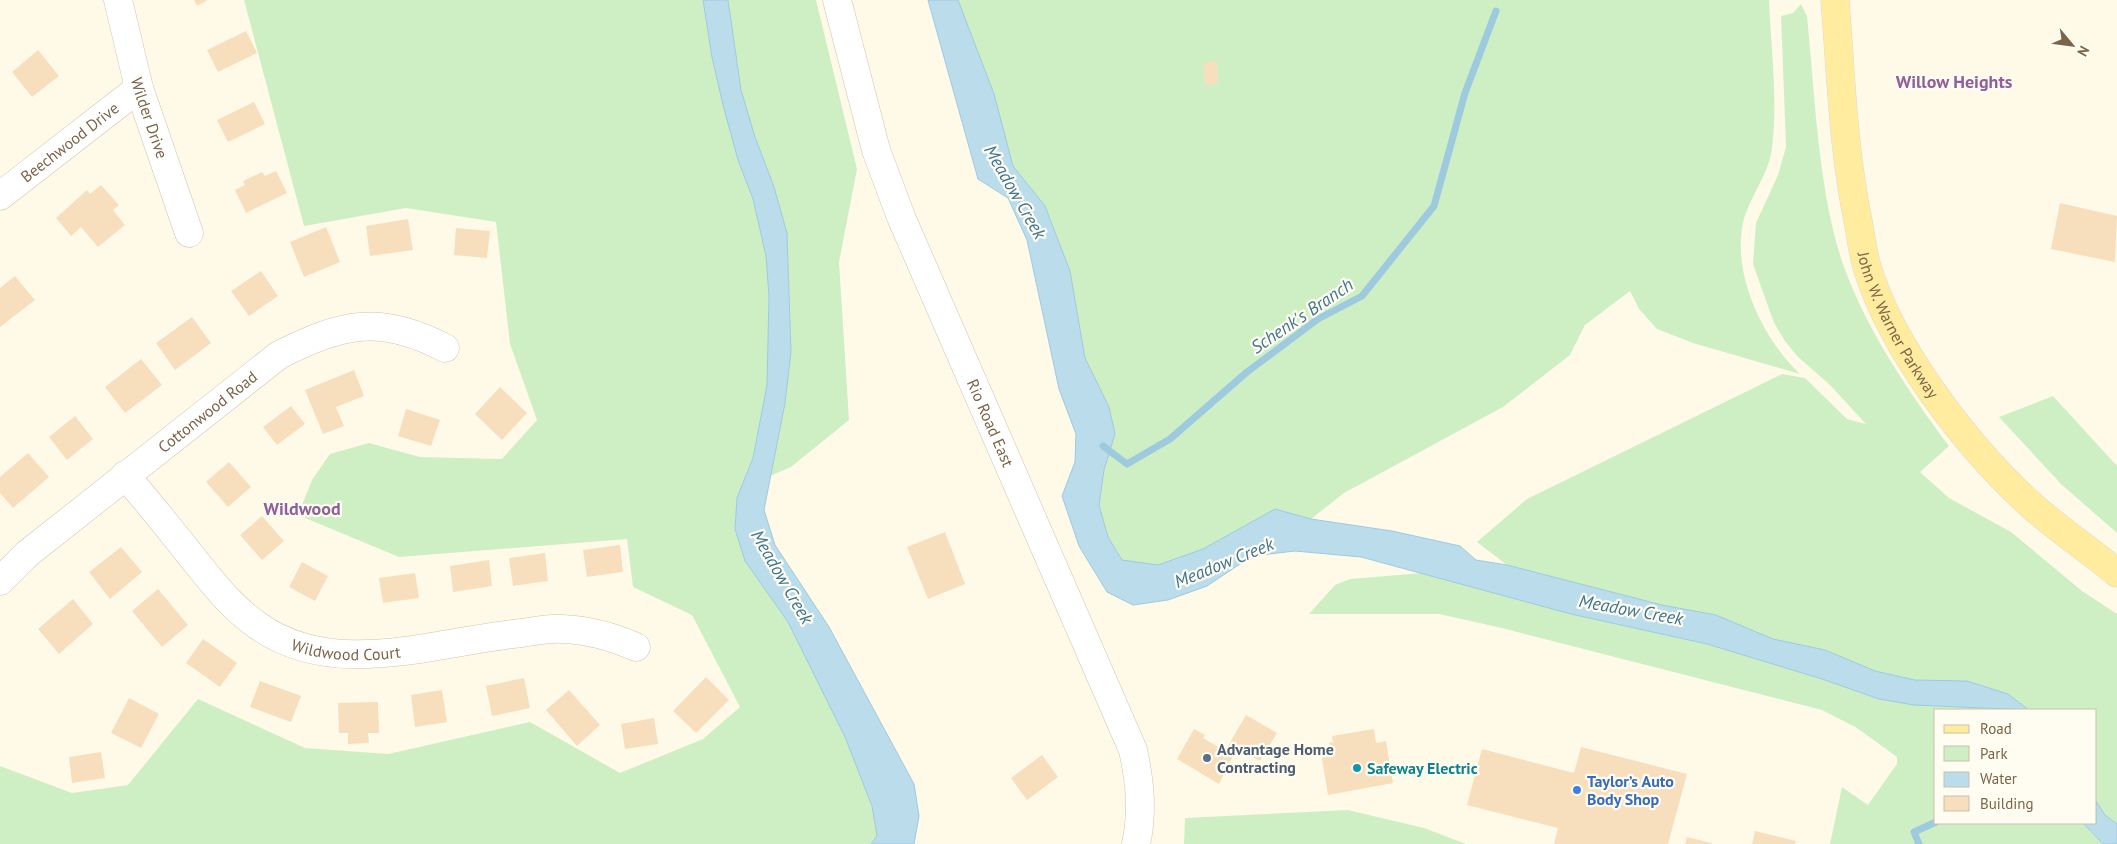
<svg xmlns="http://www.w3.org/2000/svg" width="2117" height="844" font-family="'PT Sans',sans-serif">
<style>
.green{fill:#ceefc4}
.water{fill:#badceb;stroke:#9ecadf}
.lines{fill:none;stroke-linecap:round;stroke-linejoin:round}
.stream{stroke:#9ecadf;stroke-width:7}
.building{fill:#f7debd}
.minor-casing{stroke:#d3c3ac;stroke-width:29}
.major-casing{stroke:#e0dad3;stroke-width:29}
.minor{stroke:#fff;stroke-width:28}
.major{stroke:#ffec9f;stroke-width:28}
.service-dot{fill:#5c6f8a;stroke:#fffcf1;stroke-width:2}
.culture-dot{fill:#0f9aa8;stroke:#fffcf1;stroke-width:2}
.shop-dot{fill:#3f7fe0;stroke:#fffcf1;stroke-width:2}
.labels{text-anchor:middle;stroke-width:4.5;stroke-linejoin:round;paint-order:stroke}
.street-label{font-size:16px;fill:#7d6448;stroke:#fffcf1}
.service-label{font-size:16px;font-weight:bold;fill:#4e5e75;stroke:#fffcf1;text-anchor:start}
.culture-label{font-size:16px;font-weight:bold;fill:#0d838f;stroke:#fffcf1;text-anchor:start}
.shop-label{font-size:16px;font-weight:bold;fill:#366cbe;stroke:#fffcf1;text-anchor:start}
.neighbourhood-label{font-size:18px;font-weight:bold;fill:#8f6099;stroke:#fffcf1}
.water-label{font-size:18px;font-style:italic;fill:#3e7693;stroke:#fffcf1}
</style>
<rect width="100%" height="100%" fill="#fffae8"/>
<path class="green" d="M 244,0 L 703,0 L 712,57 L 723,105 L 738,160 L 753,199 L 766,256 L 769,296 L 767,385 L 753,458 L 737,498 L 745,561 L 788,622 L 823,689 L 859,769 L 872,806 L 877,836 L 871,844 L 0,844 L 0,766 L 72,793 L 128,785 L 198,699 L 305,748 L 388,754 L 530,722 L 620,773 L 703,739 L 740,707 L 692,615 L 633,587 L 627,539 L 399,557 L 298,515 L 312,480 L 330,454 L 369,443 L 420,457 L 502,459 L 537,420 L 510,344 L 496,222 L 406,208 L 304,226 Z
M 728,0 L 816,0 L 857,169 L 839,262 L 849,420 L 791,467 L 770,476 L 785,403 L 791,352 L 787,233 L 774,187 L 755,137 L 741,90 Z
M 958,0 L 1769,0 C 1771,49 1778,100 1772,148 C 1769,175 1749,197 1743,223 C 1732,275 1763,339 1800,374 L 1693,343 L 1657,329 L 1639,309 L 1630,291 L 1585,325 L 1570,355 L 1503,407 L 1344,493 L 1311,519 L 1275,509 L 1203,549 L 1158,566 L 1122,560 L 1108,537 L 1099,505 L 1104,470 L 1115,434 L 1109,407 L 1085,358 L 1070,271 L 1045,206 L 1013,166 L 994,94 Z
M 1801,4 L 1807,16 C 1815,95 1818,193 1844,267 C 1868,332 1908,391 1949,446 L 1920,472 L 1949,498 L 2011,532 L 2082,591 L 2117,614 L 2117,824 L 2105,815 L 2096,801 L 2096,710 L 2029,710 L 2008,694 L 1967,681 L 1915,680 L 1875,671 L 1825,650 L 1773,639 L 1716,615 L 1662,605 L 1507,565 L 1477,542 L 1527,499 L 1782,374 L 1805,378 L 1847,419 L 1866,424 L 1830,385 L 1797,356 L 1785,341 L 1774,323 L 1753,264 L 1756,223 L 1778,175 L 1786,147 L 1781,16 L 1793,13 Z
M 2053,396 L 2117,466 L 2117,533 L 2061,484 L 1999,417 Z
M 1423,573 L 1571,614 L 1707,644 L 1822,679 L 1879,699 L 1993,709 L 1995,710 L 1936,710 L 1936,823 L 2083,823 L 2103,844 L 1830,844 L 1842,787 L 1868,805 L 1897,764 L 1897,757 L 1857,728 L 1822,710 L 1502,628 L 1439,614 L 1309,614 L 1335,585 L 1350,579 Z
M 1348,810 L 1424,828 L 1466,844 L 1184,844 L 1185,818 Z"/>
<path class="water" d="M 703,0 L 728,0 L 741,90 L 755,137 L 774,187 L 787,233 L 791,352 L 785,403 L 764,510 L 775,545 L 829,627 L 914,784 L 919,816 L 914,844 L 871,844 L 877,836 L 872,806 L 845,737 L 788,622 L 745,561 L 735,529 L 737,498 L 753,458 L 767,385 L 769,296 L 766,256 L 753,199 L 738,160 L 723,105 L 712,57 Z
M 928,0 L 958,0 L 994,94 L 1013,166 L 1045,206 L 1070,271 L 1085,358 L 1109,407 L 1115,434 L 1104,470 L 1099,505 L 1108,537 L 1122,560 L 1158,565 L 1203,549 L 1275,509 L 1311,519 L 1392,531 L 1460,546 L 1476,560 L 1507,565 L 1662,605 L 1716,615 L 1773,639 L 1825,650 L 1875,671 L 1915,680 L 1967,681 L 2008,694 L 2029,710 L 1914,705 L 1879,699 L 1822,679 L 1707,644 L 1571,614 L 1361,557 L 1295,551 L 1252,556 L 1207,586 L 1168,600 L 1133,605 L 1107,592 L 1079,546 L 1062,496 L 1075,462 L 1076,434 L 1059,389 L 1027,240 L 1008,198 L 978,179 Z
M 2096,801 L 2105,815 L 2117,824 L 2117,844 L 2103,844 L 2083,823 L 2096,823 Z"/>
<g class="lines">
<path class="stream" d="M 1103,446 L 1127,464 L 1170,439 L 1247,372 L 1318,319 L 1362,296 L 1434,206 L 1465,93 L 1496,11
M 1919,844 L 1914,832 L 1936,822"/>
</g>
<path class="building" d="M 194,0 L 208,0 L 197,6 Z
M 246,31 L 257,53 L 218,72 L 207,50 Z
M 38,50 L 59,76 L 32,97 L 12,72 Z
M 1217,61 L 1218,84 L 1205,85 L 1203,63 Z
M 254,102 L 265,124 L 228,142 L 217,120 Z
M 276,171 L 287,193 L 246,213 L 235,190 L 245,185 L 243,181 L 262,172 L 265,176 Z
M 101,185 L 119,205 L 113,210 L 125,225 L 98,247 L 81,227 L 71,236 L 56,218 L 87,190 L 90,194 Z
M 2060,203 L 2117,216 L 2115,262 L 2051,249 Z
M 408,219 L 413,250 L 370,256 L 366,226 Z
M 326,227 L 340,262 L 304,277 L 290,242 Z
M 456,228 L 490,231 L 487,258 L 454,255 Z
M 261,271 L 278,296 L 249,316 L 231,291 Z
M 15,276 L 35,300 L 0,327 L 0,288 Z
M 192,317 L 211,343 L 175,370 L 156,343 Z
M 141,359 L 162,385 L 125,413 L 105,387 Z
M 354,370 L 364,396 L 336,407 L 344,426 L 323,434 L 305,390 Z
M 500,387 L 527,413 L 502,440 L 475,414 Z
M 291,406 L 305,424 L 277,445 L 263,427 Z
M 406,409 L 440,420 L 431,446 L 398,436 Z
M 75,416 L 93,439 L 67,460 L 49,437 Z
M 28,453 L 49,477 L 13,508 L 0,493 L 0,477 Z
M 229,462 L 251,487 L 228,507 L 206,482 Z
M 262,516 L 284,541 L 262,560 L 240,535 Z
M 945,532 L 965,584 L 928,599 L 907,547 Z
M 620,545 L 623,572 L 587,577 L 583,550 Z
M 121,547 L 142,572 L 110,599 L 89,572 Z
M 545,553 L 548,581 L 513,586 L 509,558 Z
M 489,560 L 492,586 L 453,592 L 450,566 Z
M 302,562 L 328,576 L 315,601 L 289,587 Z
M 415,573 L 419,598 L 383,603 L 379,578 Z
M 158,589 L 188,625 L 162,647 L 132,611 Z
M 73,599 L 93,624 L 59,654 L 38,629 Z
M 203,639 L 237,663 L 220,687 L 186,663 Z
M 706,677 L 729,700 L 696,733 L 673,711 Z
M 524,678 L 530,708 L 492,716 L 486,686 Z
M 260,681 L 301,696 L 291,722 L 250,707 Z
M 442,690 L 447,722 L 415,727 L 411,695 Z
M 569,690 L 600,725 L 577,746 L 546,710 Z
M 129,698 L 159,714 L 141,748 L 111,733 Z
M 378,702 L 379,733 L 368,733 L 369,743 L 348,744 L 348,733 L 339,733 L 338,703 Z
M 1246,715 L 1277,733 L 1260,761 L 1237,748 L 1219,784 L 1177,759 L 1194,729 L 1205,735 L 1203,738 L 1225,751 Z
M 654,718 L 658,744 L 625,749 L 621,724 Z
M 1374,729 L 1376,743 L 1386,741 L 1393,783 L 1328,795 L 1321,753 L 1330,751 L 1329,743 L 1333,742 L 1332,736 Z
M 1581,747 L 1687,774 L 1668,844 L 1554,844 L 1558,828 L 1467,805 L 1482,749 L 1574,773 Z
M 101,752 L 105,778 L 72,783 L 69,757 Z
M 1042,755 L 1058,777 L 1027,800 L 1011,778 Z
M 1755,831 L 1796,841 L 1795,844 L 1752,844 Z
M 1687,837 L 1712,843 L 1712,844 L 1685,844 Z"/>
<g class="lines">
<g class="minor-casing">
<g id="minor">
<path id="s1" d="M 118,0 L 139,88 L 189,233"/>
<path id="s2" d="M 837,0 L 876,150 L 901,217 L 1133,750 C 1140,782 1143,812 1136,844"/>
<path id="s3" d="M 0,196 L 139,88"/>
<path id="s4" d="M 125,475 C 148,502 170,529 192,557 C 212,582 231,607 257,625 C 334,681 436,641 522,633 C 535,631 550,628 563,629 C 588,630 613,637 636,647"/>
<path id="s5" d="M 0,581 L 27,554 L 279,355 C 343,323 380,314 445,348"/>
</g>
</g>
<g class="major-casing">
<g id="major">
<path id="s6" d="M 1835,0 C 1841,76 1843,151 1859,226 C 1861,239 1863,253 1867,267 C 1892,349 1967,447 2031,505 C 2058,529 2089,550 2117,573"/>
</g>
</g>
<use href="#minor" class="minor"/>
<use href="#major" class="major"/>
</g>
<circle class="service-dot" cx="1207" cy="758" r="5"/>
<circle class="culture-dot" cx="1357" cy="768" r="5"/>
<circle class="shop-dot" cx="1577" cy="790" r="5"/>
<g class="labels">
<g class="street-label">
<text dy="6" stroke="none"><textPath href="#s1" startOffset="122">Wilder Drive</textPath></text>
<text dy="6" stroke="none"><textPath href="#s3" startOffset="88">Beechwood Drive</textPath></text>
<text dy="6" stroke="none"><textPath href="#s6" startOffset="335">John W. Warner Parkway</textPath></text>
<text dy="6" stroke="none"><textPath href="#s5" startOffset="268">Cottonwood Road</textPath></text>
<text dy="6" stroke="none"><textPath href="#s2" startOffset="451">Rio Road East</textPath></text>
<text dy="6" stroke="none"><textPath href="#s4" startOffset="295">Wildwood Court</textPath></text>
</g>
<g class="service-label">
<text x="1217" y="755">Advantage Home<tspan x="1217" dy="18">Contracting</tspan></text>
</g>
<g class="culture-label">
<text x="1367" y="774">Safeway Electric</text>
</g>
<g class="shop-label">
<text x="1587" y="787">Taylor’s Auto<tspan x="1587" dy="18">Body Shop</tspan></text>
</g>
<g class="neighbourhood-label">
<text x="1954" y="88">Willow Heights</text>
<text x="302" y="515">Wildwood</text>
</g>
<g class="water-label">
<text transform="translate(1015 192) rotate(60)" y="6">Meadow Creek</text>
<text transform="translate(1302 316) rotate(-34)" y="6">Schenk's Branch</text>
<text transform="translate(1224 563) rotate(-22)" y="6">Meadow Creek</text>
<text transform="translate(782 577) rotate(60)" y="6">Meadow Creek</text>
<text transform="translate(1631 610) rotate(10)" y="6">Meadow Creek</text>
</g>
</g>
<rect x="1934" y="709" width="162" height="115" fill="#fffcf1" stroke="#cbbfad"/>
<rect x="1944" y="725" width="25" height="8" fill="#ffec9f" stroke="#cbbfad"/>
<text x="1980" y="734" font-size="15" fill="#7d6448">Road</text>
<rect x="1944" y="746" width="25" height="15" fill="#ceefc4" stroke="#cbbfad"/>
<text x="1980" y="759" font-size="15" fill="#7d6448">Park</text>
<rect x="1944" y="772" width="25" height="15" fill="#badceb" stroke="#cbbfad"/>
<text x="1980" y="784" font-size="15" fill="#7d6448">Water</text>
<rect x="1944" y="796" width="25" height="15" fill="#f7debd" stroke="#cbbfad"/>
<text x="1980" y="809" font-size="15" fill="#7d6448">Building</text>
<g transform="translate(2072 45) rotate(119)" stroke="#fffcf1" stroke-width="4" paint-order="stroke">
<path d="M0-4L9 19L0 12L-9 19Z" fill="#7d6448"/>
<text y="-8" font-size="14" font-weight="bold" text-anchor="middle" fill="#7d6448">N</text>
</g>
</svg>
